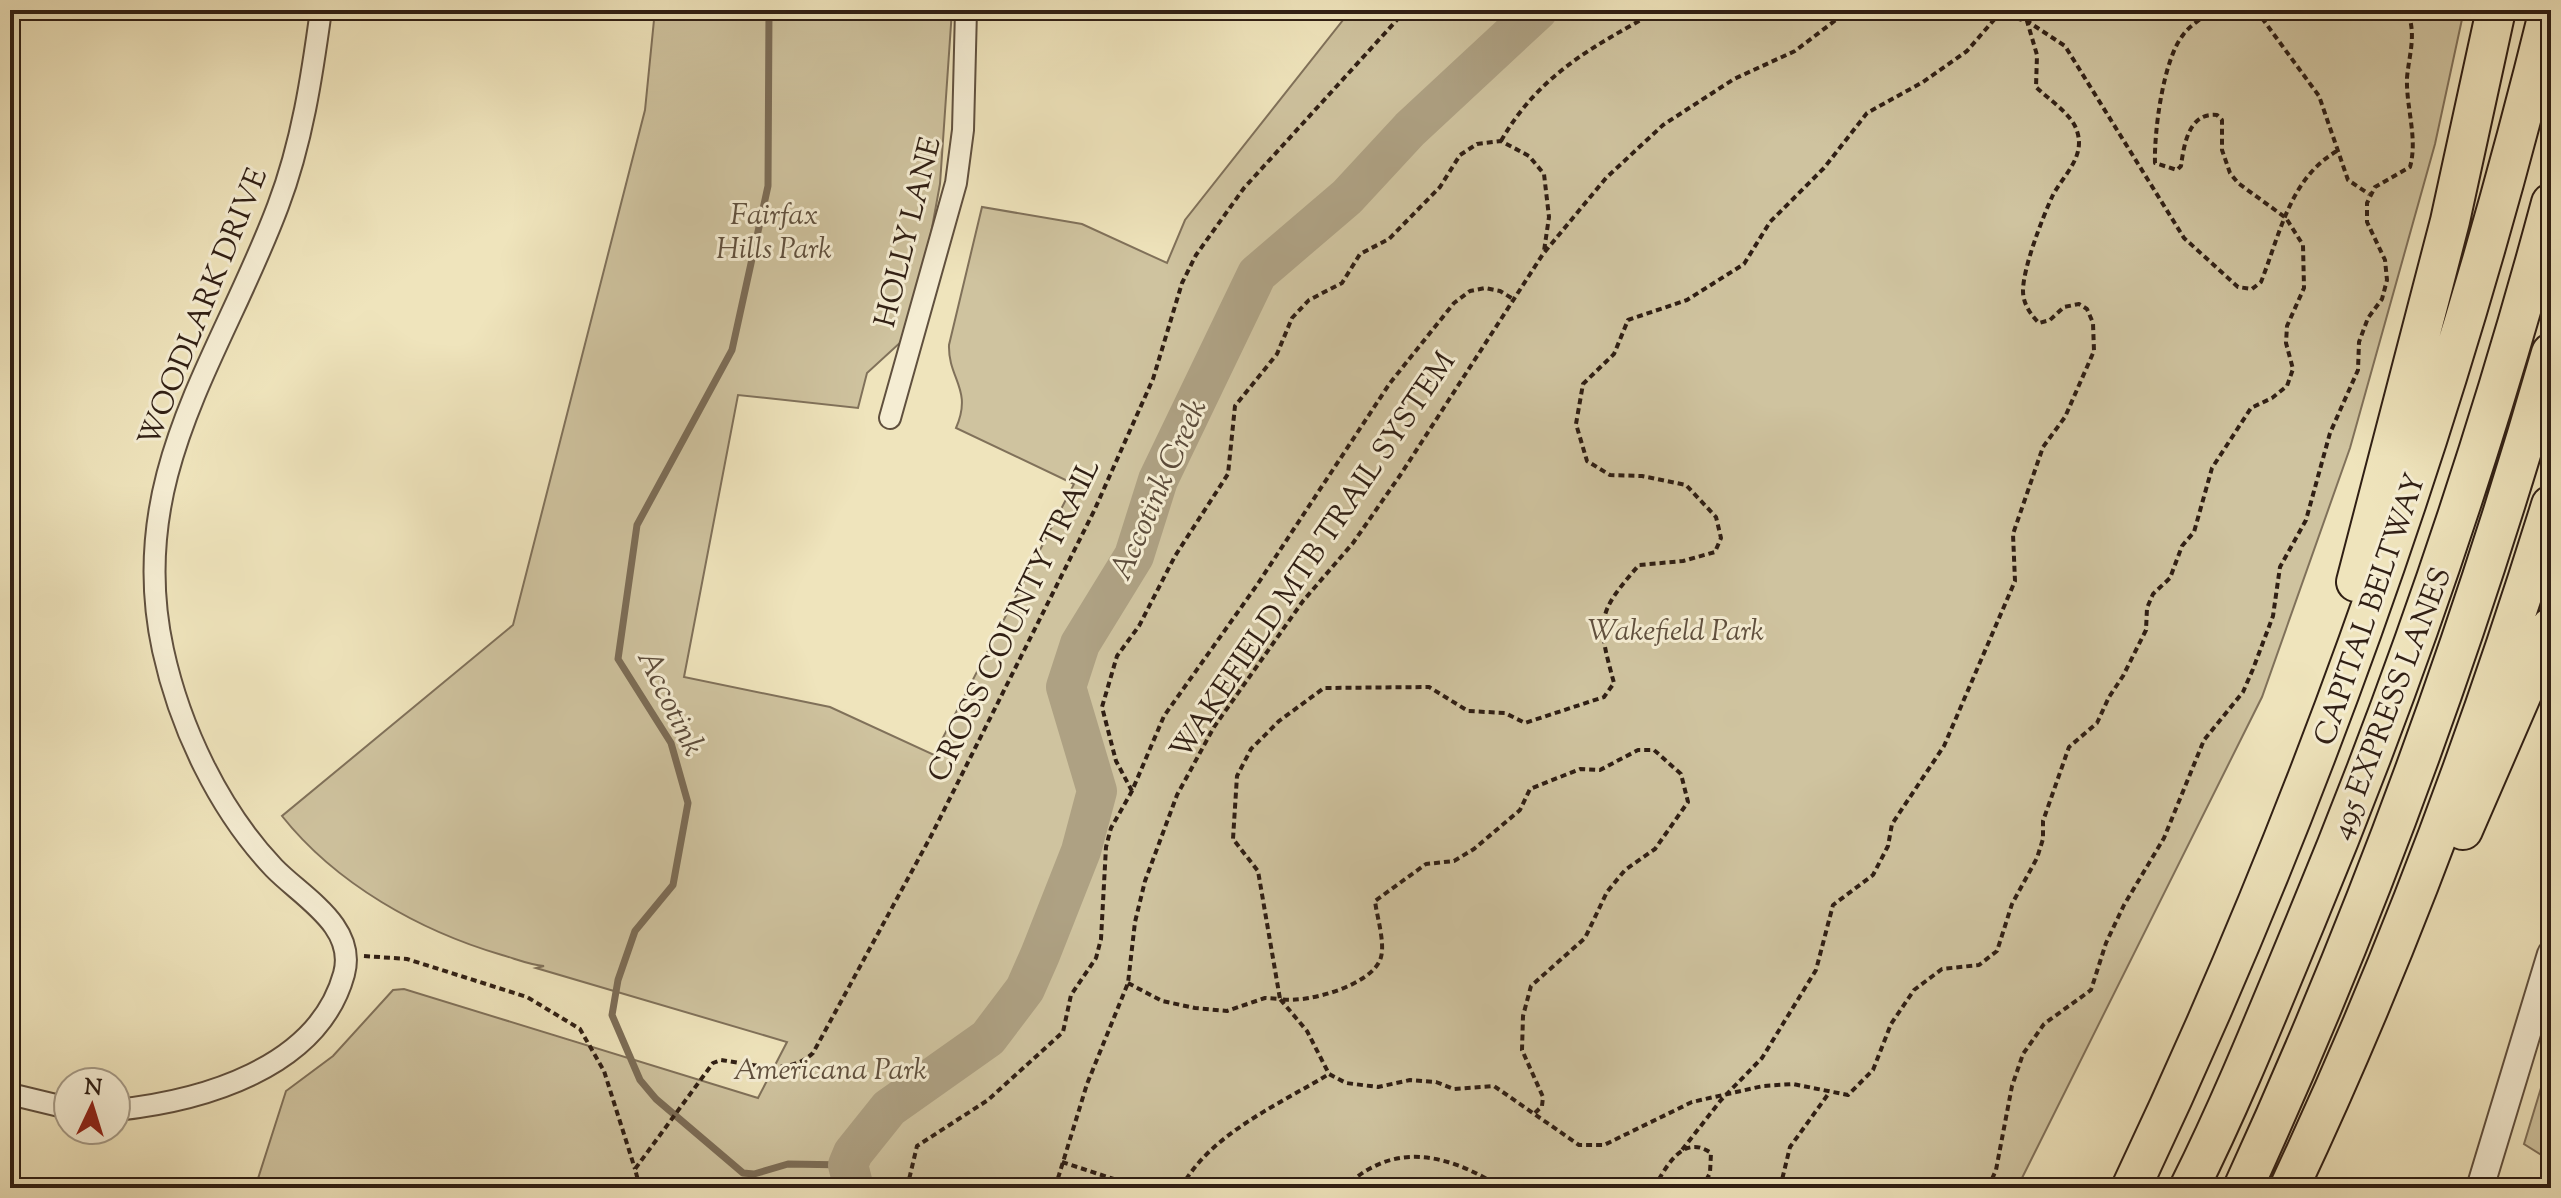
<svg xmlns="http://www.w3.org/2000/svg" width="2561" height="1198" font-family="'Sorts Mill Goudy',serif">
<style>
.green{fill:#cfc39f;stroke:#80715a;stroke-width:2}
.lines{fill:none;stroke-linecap:round;stroke-linejoin:round}
.stream{stroke:#7c6d57;stroke-width:7}
.river{stroke:#aea183;stroke-width:40}
.minor-casing{stroke:#60503e;stroke-width:24}
.tertiary-casing{stroke:#60503e;stroke-width:30}
.motorway-casing{stroke:#301f14;stroke-width:42}
.path{stroke:#301f14;stroke-width:4;stroke-dasharray:6 4;stroke-linecap:butt}
.minor{stroke:#f5edd3;stroke-width:20}
.tertiary{stroke:#f5edd3;stroke-width:26}
.motorway{stroke:#efe4bc;stroke-width:38}
.labels{text-anchor:middle;stroke-width:6;stroke-linejoin:round;paint-order:stroke}
.park-label{font-size:30px;font-style:italic;fill:#60503e;stroke:#f5edd3}
.street-label{font-size:30px;fill:#301f14;stroke:#f5edd3}
.water-label{font-size:32px;font-style:italic;fill:#5c4c3b;stroke:#f5edd3}
</style>
<rect width="100%" height="100%" fill="#efe4bc"/>
<filter id="stains"><feTurbulence type="fractalNoise" baseFrequency=".0025" numOctaves="4"/><feColorMatrix values="0 0 0 0 .2 0 0 0 0 .09 0 0 0 0 .02 0 0 0 .5 -.17"/></filter>
<radialGradient id="worn" r=".72"><stop offset=".6" stop-color="#630" stop-opacity="0"/><stop offset="1" stop-color="#630" stop-opacity=".3"/></radialGradient>
<path class="green" d="M 655,10 L 952,10 L 940,184 L 925,266 L 902,341 L 867,373 L 858,408 L 738,395 L 684,677 L 830,707 L 934,755 L 1074,484 L 956,428 C 973,389 948,379 949,345 L 982,207 L 1082,224 L 1167,263 L 1185,220 L 1351,10 L 2464,10 L 2435,144 L 2350,448 L 2262,697 L 2017,1188 L 255,1188 L 286,1091 L 333,1056 L 393,990 L 404,989 L 758,1098 L 787,1042 L 536,968 L 544,966 C 530,965 516,959 502,955 C 420,931 336,884 282,816 L 513,625 L 645,110 Z
M 2551,1055 L 2551,1161 L 2524,1144 Z"/>
<g class="lines">
<path class="stream" d="M 769,10 L 768,186 L 732,350 L 637,525 L 618,659 L 671,743 L 688,803 L 673,885 L 635,931 L 618,980 L 612,1015 L 640,1080 L 656,1099 L 743,1173 L 754,1174 L 788,1164 L 848,1165"/>
<path class="river" d="M 854,1188 L 848,1165 L 853,1153 L 889,1108 L 988,1038 L 1025,989 L 1040,955 L 1081,851 L 1097,791 L 1066,687 L 1080,644 L 1134,556 L 1158,480 L 1257,274 L 1347,197 L 1410,129 L 1538,10"/>
<g class="minor-casing">
<path id="minor" d="M 890,418 L 956,183 L 963,130 L 966,10
M 10,1094 L 68,1108
M 116,1110 C 201,1101 318,1069 344,974 C 357,926 302,897 274,868 C 219,810 180,728 163,650 C 125,476 221,358 278,206 C 302,143 312,76 321,10"/>
</g>
<g class="tertiary-casing">
<path id="tertiary" d="M 2480,1188 L 2551,954"/>
</g>
<g class="motorway-casing">
<path id="motorway" d="M 2356,582 L 2450,221 L 2496,10
M 2463,830 L 2551,627
M 2131,1188 C 2310,810 2449,417 2549,10
M 2189,1188 C 2232,1102 2268,1012 2305,923 C 2403,688 2485,449 2551,203
M 2243,1188 C 2366,919 2469,638 2551,353
M 2289,1188 C 2393,967 2479,737 2551,505"/>
</g>
<path class="path" d="M 2024,10 L 2027,21 L 2065,46 L 2184,238 L 2238,287 L 2252,289 L 2261,282 C 2280,234 2290,178 2337,151
M 2256,10 L 2319,96 L 2348,180 L 2369,194
M 2282,10 L 2287,14 L 2298,10
M 1501,141 C 1539,74 1594,46 1659,10
M 1132,791 L 1116,761 L 1102,707 L 1117,656 L 1139,626 L 1175,556 L 1228,474 L 1235,406 L 1277,354 L 1292,318 L 1309,300 L 1342,283 L 1360,254 L 1389,239 L 1440,187 L 1460,155 L 1477,144 L 1501,141 L 1529,156 L 1544,174 L 1549,217 L 1544,251
M 364,956 L 407,959 L 527,997 L 580,1029 L 604,1071 L 635,1169
M 1128,983 L 1162,1001 L 1195,1008 L 1227,1011 L 1265,998 L 1280,999 L 1307,1031 L 1329,1074 L 1346,1083 L 1378,1087 L 1410,1080 L 1436,1082 L 1454,1089 L 1494,1086 L 1579,1145 L 1604,1145 L 1692,1102 L 1763,1086 L 1793,1084 L 1848,1095 L 1873,1070 L 1891,1024 L 1914,990 L 1942,969 L 1979,965 L 1997,951 L 2012,904 L 2037,858 L 2043,839 L 2043,821 L 2069,747 L 2097,723 L 2109,697 L 2123,676 L 2146,630 L 2147,608 L 2153,594 L 2170,578 L 2182,546 L 2194,532 L 2212,468 L 2251,408 L 2272,398 L 2287,386 L 2293,369 L 2286,343 L 2287,326 L 2304,288 L 2303,245 L 2286,218 L 2238,183 L 2230,173 L 2222,150 L 2222,120 L 2217,115 C 2189,112 2184,144 2181,166 L 2177,170 L 2155,163 C 2154,132 2163,60 2183,35 C 2190,25 2202,19 2211,10
M 1535,1113 L 1542,1106 L 1543,1097 L 1522,1050 L 1523,1016 L 1531,986 L 1585,938 L 1607,892 L 1625,870 L 1655,849 L 1688,802 L 1681,774 L 1654,750 L 1638,750 L 1600,770 L 1580,769 L 1530,789 L 1520,810 L 1474,849 L 1454,861 L 1426,864 L 1375,901 C 1377,917 1385,942 1381,957 C 1374,985 1306,1004 1280,999 L 1258,871 L 1233,839 L 1237,776 L 1251,749 L 1279,721 L 1324,688 L 1429,687 L 1468,711 L 1505,713 L 1525,723 L 1604,697 L 1614,683 C 1597,621 1596,614 1639,565 L 1683,561 L 1715,552 L 1721,538 L 1716,517 L 1686,485 L 1642,476 L 1610,475 L 1587,461 L 1576,424 L 1583,384 L 1614,354 L 1628,320 L 1687,300 L 1744,264 L 1770,222 L 1824,168 L 1867,113 L 1923,82 L 1967,51 L 1999,14 L 2027,21 L 2037,55 L 2036,87 C 2048,99 2072,114 2077,131 C 2086,158 2062,176 2052,197 C 2042,219 2023,268 2023,291 C 2023,304 2031,315 2039,323 L 2050,320 L 2064,307 L 2079,304 L 2087,309 L 2093,323 L 2094,351 L 2065,417 L 2043,447 L 2013,534 L 2015,581 L 1944,746 L 1892,824 L 1888,846 L 1873,875 L 1833,905 L 1816,970 L 1762,1058 L 1721,1100 L 1682,1150
M 1062,1162 L 1141,1188
M 640,1188 L 635,1169 L 713,1063 L 721,1060 C 751,1064 789,1076 813,1053 L 931,836 L 1094,511 L 1153,379 L 1182,283 L 1196,255 L 1244,188 L 1406,10
M 907,1188 L 917,1146 L 988,1100 L 1063,1032 L 1071,995 L 1096,958 L 1101,939 L 1106,847 L 1111,828 L 1132,791 L 1164,716 L 1257,585 L 1390,383 L 1454,303 L 1470,291 L 1485,288 L 1500,291 L 1513,299
M 1055,1188 L 1087,1084 L 1128,983 L 1135,922 L 1145,881 L 1177,795 L 1214,727 L 1303,601 L 1353,543 L 1401,474 L 1543,254 L 1606,178 L 1663,125 L 1734,79 L 1795,51 L 1849,10
M 1181,1188 C 1210,1134 1278,1105 1329,1074
M 1342,1188 C 1352,1181 1362,1172 1373,1167 C 1417,1144 1464,1164 1502,1188
M 1654,1188 C 1666,1167 1683,1133 1711,1153 L 1710,1173 L 1702,1188
M 1780,1188 L 1790,1147 L 1829,1093
M 1988,1188 L 1996,1170 L 2012,1086 L 2023,1054 L 2044,1024 L 2091,990 L 2106,943 L 2124,905 L 2164,838 L 2204,740 L 2243,692 L 2253,669 L 2273,616 L 2280,567 L 2306,520 L 2330,433 L 2358,370 L 2359,342 L 2368,318 L 2382,299 L 2387,280 L 2385,260 L 2367,222 L 2367,203 L 2375,187 L 2410,167 C 2418,138 2406,108 2407,78 C 2409,54 2417,35 2407,10"/>
<use href="#minor" class="minor"/>
<use href="#tertiary" class="tertiary"/>
<use href="#motorway" class="motorway"/>
</g>
<g class="labels">
<g class="park-label">
<text x="774" y="224">Fairfax<tspan x="774" dy="34">Hills Park</tspan></text>
<text x="1676" y="640">Wakefield Park</text>
<text x="830" y="1079">Americana Park</text>
</g>
<g class="street-label">
<text transform="translate(907 232) rotate(-76)" y="10">HOLLY LANE</text>
<text transform="translate(202 307) rotate(-68)" y="10">WOODLARK DRIVE</text>
<text transform="translate(1312 555) rotate(-56)" y="10">WAKEFIELD MTB TRAIL SYSTEM</text>
<text transform="translate(2369 609) rotate(-71)" y="10">CAPITAL BELTWAY</text>
<text transform="translate(1013 620) rotate(-64)" y="10">CROSS COUNTY TRAIL</text>
<text transform="translate(2390 703) rotate(-69)" y="10">495 EXPRESS LANES</text>
</g>
<g class="water-label">
<text transform="translate(1157 489) rotate(-66)" y="11">Accotink Creek</text>
<text transform="translate(672 702) rotate(64)" y="11">Accotink</text>
</g>
</g>
<rect width="2561" height="1198" fill="none" stroke="#efe4bc" stroke-width="40"/>
<rect x="12" y="12" width="2537" height="1174" fill="none" stroke="#301f14" stroke-width="4"/>
<rect x="20" y="20" width="2521" height="1158" fill="none" stroke="#301f14" stroke-width="2"/>
<g transform="translate(92 1106) rotate(4)"><circle r="38" fill="#f5edd3" stroke="#a69b87" stroke-width="2"/>
<path d="M0-6L14 30L0 20L-14 30Z" fill="#8f2418"/>
<text y="-12" font-size="22" font-weight="bold" text-anchor="middle" fill="#301f14">N</text>
</g>
<rect width="100%" height="100%" filter="url(#stains)"/>
<rect width="100%" height="100%" fill="url(#worn)"/>
</svg>
